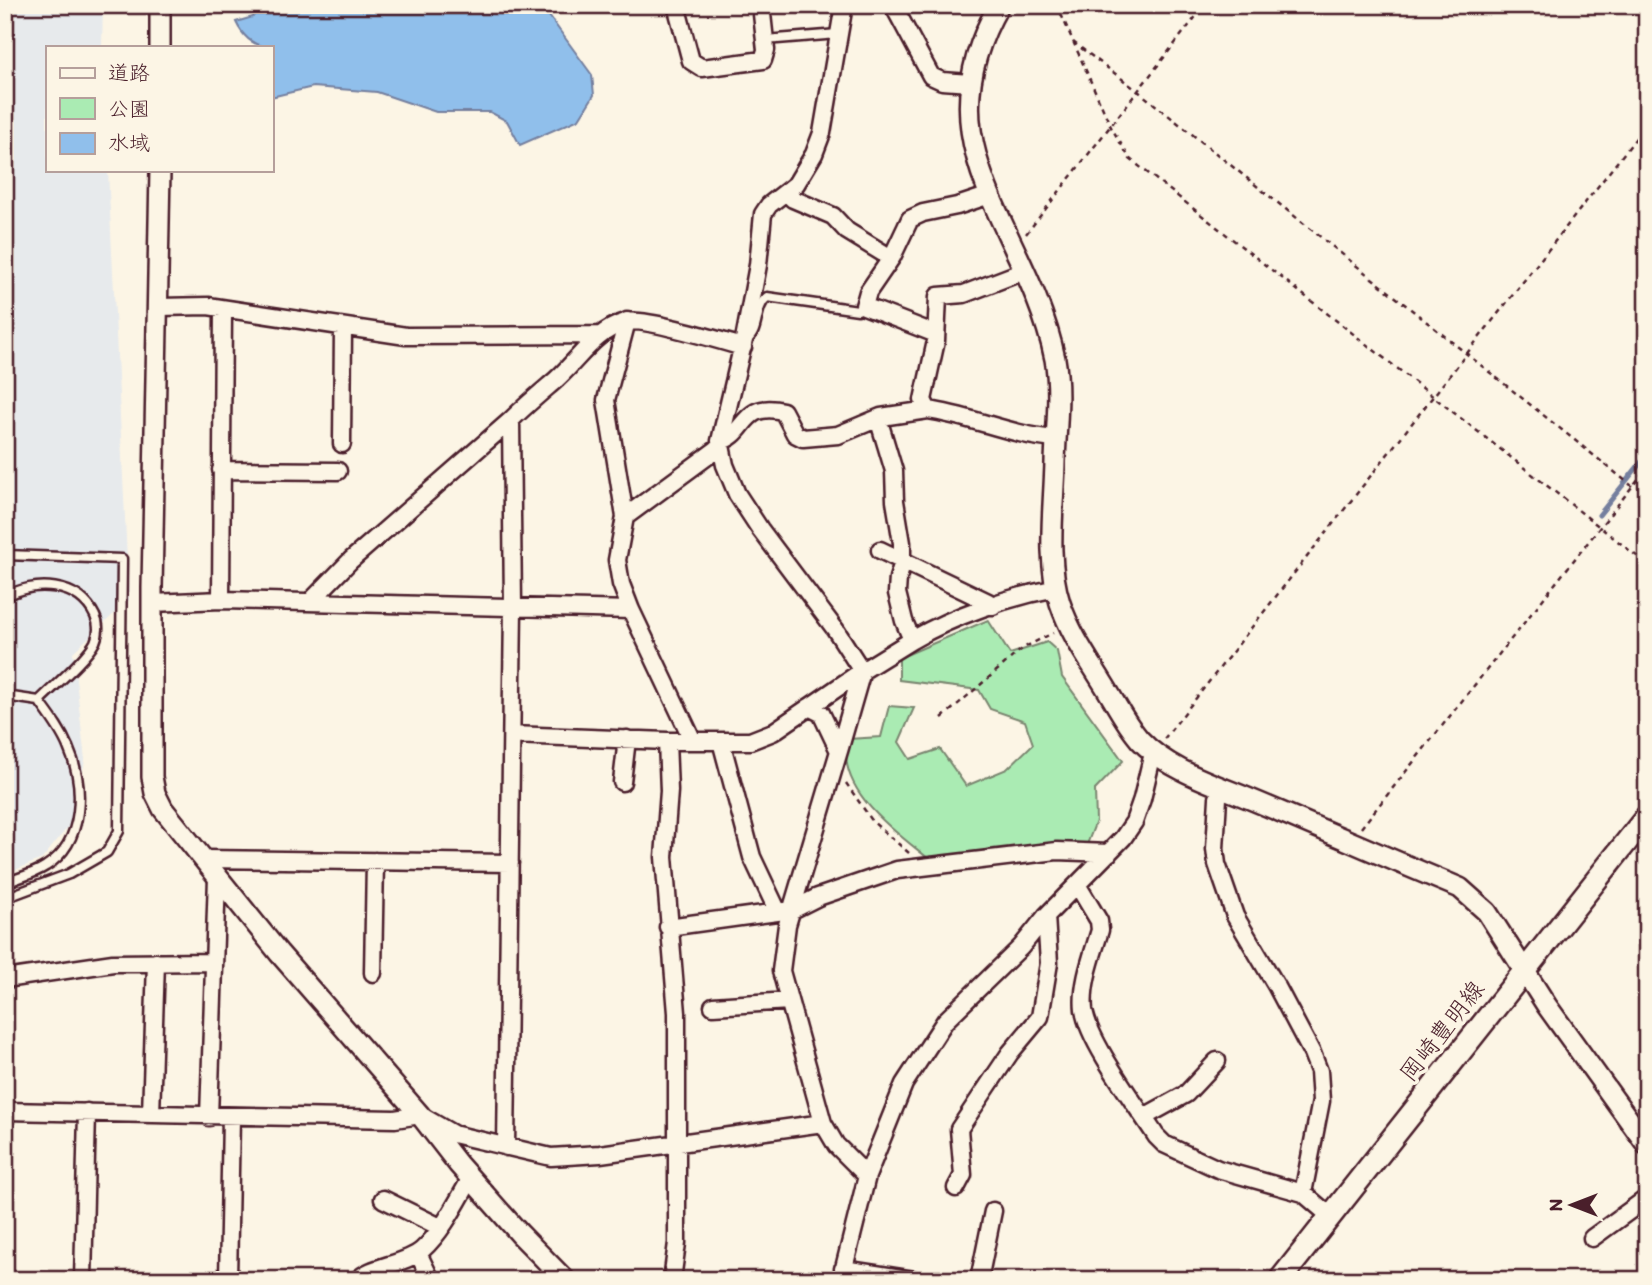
<svg xmlns="http://www.w3.org/2000/svg" width="1652" height="1285" font-family="Itim,'Klee One',sans-serif">
<style>
.built{fill:#e7eaec}
.green{fill:#aaebb3;stroke:#7a856f;stroke-width:2}
.water{fill:#90bfeb;stroke:#747f9e;stroke-width:2}
.lines{fill:none;stroke-linecap:round;stroke-linejoin:round}
.stream{stroke:#747f9e;stroke-width:5}
.service-casing{stroke:#4a1f2b;stroke-width:13}
.minor-casing{stroke:#4a1f2b;stroke-width:21}
.tertiary-casing{stroke:#4a1f2b;stroke-width:24}
.secondary-casing{stroke:#4a1f2b;stroke-width:26}
.path{stroke:#4a1f2b;stroke-width:2.5;stroke-dasharray:5 5;stroke-linecap:butt}
.service{stroke:#fcf5e5;stroke-width:8}
.minor{stroke:#fcf5e5;stroke-width:16}
.tertiary{stroke:#fcf5e5;stroke-width:19}
.secondary{stroke:#fcf5e5;stroke-width:21}
.labels{text-anchor:middle;stroke-width:7;stroke-linejoin:round;paint-order:stroke}
.street-label{font-size:24px;fill:#4a1f2b;stroke:#fcf5e5}
</style>
<rect width="100%" height="100%" fill="#fcf5e5"/>
<filter id="ink" filterUnits="userSpaceOnUse"><feTurbulence type="fractalNoise" baseFrequency=".0143" numOctaves="2"/><feDisplacementMap in="SourceGraphic" scale="14" xChannelSelector="R" yChannelSelector="G"/><feConvolveMatrix kernelMatrix="1 2 1 2 8 2 1 2 1" color-interpolation-filters="sRGB"/></filter>
<g filter="url(#ink)">
<path class="built" d="M 5,5 L 103,5 L 102,47 L 47,47 L 47,170 L 108,170 L 129,600 L 73,652 L 85,760 L 72,822 L 42,859 L 5,874 Z"/>
<path class="green" d="M 988,620 L 1010,654 L 1047,642 L 1057,651 L 1062,677 L 1123,761 L 1095,790 L 1096,821 L 1086,847 L 929,859 C 895,831 834,789 848,739 L 881,737 L 889,706 L 914,708 L 899,742 L 910,759 L 940,749 L 966,786 L 1007,769 L 1033,744 L 1025,721 L 990,709 L 979,690 L 899,680 L 899,658 Z"/>
<path class="water" d="M 260,5 L 541,5 L 592,75 L 594,95 L 579,119 L 520,145 L 507,121 L 490,112 L 436,112 L 377,92 L 313,87 L 271,97 L 271,47 C 253,47 243,37 236,22 L 253,17 Z"/>
<g class="lines">
<path class="stream" d="M 1599,515 L 1647,455"/>
<g class="service-casing">
<path id="service" d="M 765,40 L 838,34
M 747,340 C 760,330 754,308 767,297 L 858,310 L 864,306
M 5,555 L 122,559 L 119,831 L 107,852 L 69,874 L 5,898
M 5,597 C 34,580 79,582 95,616 C 99,624 99,633 95,642 C 86,659 54,686 39,701
M 5,696 L 39,701 C 50,716 61,730 68,747 C 85,785 85,842 46,866 C 34,874 18,878 5,883"/>
</g>
<g class="minor-casing">
<path id="minor" d="M 676,5 L 691,61 L 702,68 L 763,60 L 766,50 L 761,5
M 893,5 L 931,76 L 942,81 L 970,83
M 786,192 L 793,199 L 833,216 L 847,231 L 891,258
M 1024,271 L 964,294 L 938,296 L 936,341 L 923,400 L 928,410 C 971,416 1013,436 1056,439
M 159,307 L 208,306 L 406,336 L 600,335
M 627,321 L 606,400 L 625,517 L 617,560 L 621,584 L 631,610 L 693,741
M 936,334 L 864,306 L 868,292 L 892,257 L 910,219 L 923,213 L 957,206 L 990,195
M 878,418 L 894,471 L 895,501 L 902,543 L 902,565 L 898,578 L 897,593 L 904,621 L 912,640 C 955,615 1008,597 1057,588
M 720,441 C 747,436 740,401 783,411 L 795,434 L 803,438 L 838,435 L 881,417 L 928,410
M 342,444 L 343,328
M 221,470 L 338,471
M 625,517 L 720,447
M 880,550 L 988,602 L 993,606
M 221,600 L 223,310
M 310,602 L 351,560 L 511,420
M 153,603 L 221,600 L 631,610
M 809,707 L 821,713 L 839,751 L 787,925 L 781,971 L 823,1123 L 836,1145 L 867,1176
M 512,735 L 667,741 L 750,741 L 773,732 L 862,671 L 835,629 L 760,529 L 737,494 L 725,465 L 720,441 L 744,340 L 758,265 L 763,214 L 769,205 L 796,184 L 814,154 L 822,133 L 844,5
M 667,741 L 669,791 L 664,857 L 677,1013 L 677,1243 L 672,1280
M 721,741 L 752,857 L 778,912
M 839,751 L 862,671 L 912,640
M 622,782 L 627,739
M 1223,788 L 1218,798 L 1215,849 L 1217,864 L 1235,916 L 1277,987 L 1312,1053 L 1319,1071 L 1321,1101 L 1303,1193
M 203,859 L 510,863
M 1078,886 L 1099,921 L 1100,930 C 1093,954 1081,984 1084,1010 C 1089,1043 1137,1106 1156,1136 L 1164,1144 L 1218,1169 L 1303,1193 L 1330,1216
M 668,927 L 792,910 L 818,897 L 897,870 L 1057,851 L 1109,853
M 373,973 L 375,861
M 5,979 L 113,963 L 212,962
M 713,1006 L 789,1001
M 5,1111 L 395,1119 L 420,1115 L 453,1134 L 551,1157 L 600,1154 L 823,1123
M 151,1114 L 156,962
M 209,1117 L 217,877
M 1144,1117 L 1186,1094 L 1217,1061
M 506,1147 L 513,607 L 511,420 C 524,407 537,396 551,384 C 576,364 593,331 626,322 C 642,317 722,341 743,347
M 956,1188 L 963,1175 L 959,1129 L 1010,1053 L 1040,1017 L 1049,963 L 1046,916
M 383,1199 L 440,1227
M 1592,1238 L 1647,1198
M 418,1253 L 431,1280
M 843,1269 L 914,1280
M 83,1280 L 87,1112
M 228,1280 L 231,1117
M 358,1280 C 369,1266 405,1265 422,1250 C 443,1231 457,1202 471,1178
M 841,1280 L 867,1176 L 904,1084 L 945,1021 L 1021,947 L 1046,916 L 1123,838 L 1134,822 L 1142,799 L 1153,753
M 979,1280 L 993,1211"/>
</g>
<g class="tertiary-casing">
<path id="tertiary" d="M 999,5 C 917,147 1028,227 1055,359 C 1061,392 1056,428 1055,462 C 1054,507 1046,560 1060,603 C 1070,633 1087,657 1103,683 C 1115,702 1125,723 1140,740 C 1168,770 1214,784 1250,799 C 1320,828 1389,859 1460,888 L 1487,912 L 1547,1006 L 1647,1145
M 160,47 L 160,5
M 160,170 L 152,588 L 152,777 L 155,793 L 163,809 L 279,953 L 420,1115 L 458,1164 L 520,1234 L 565,1280"/>
</g>
<g class="secondary-casing">
<path id="secondary" d="M 1280,1280 L 1647,816"/>
</g>
<path class="path" d="M 1057,5 L 1111,127 L 1130,159 L 1647,564
M 1073,42 L 1138,91 L 1632,486
M 1026,234 L 1205,5
M 942,718 L 1023,648 L 1053,633
M 1164,739 L 1647,124
M 846,783 L 873,822 L 909,853
M 1361,828 L 1647,468"/>
<use href="#service" class="service"/>
<use href="#minor" class="minor"/>
<use href="#tertiary" class="tertiary"/>
<use href="#secondary" class="secondary"/>
</g>
</g>
<g class="labels">
<g class="street-label">
<text transform="translate(1442 1031) rotate(-52)" y="8">岡崎豊明線</text>
</g>
</g>
<rect width="1652" height="1285" fill="none" stroke="#fcf5e5" stroke-width="28"/>
<rect x="14" y="14" width="1624" height="1257" fill="none" stroke="#4a1f2b" stroke-width="2.5" filter="url(#ink)"/>
<rect x="46" y="46" width="228" height="126" fill="#fcf5e5" stroke="#b59f9b" stroke-width="2"/>
<rect x="60" y="68" width="35" height="10" fill="#fcf5e5" stroke="#b59f9b" stroke-width="2"/>
<text x="108" y="80" font-size="21" fill="#4a1f2b">道路</text>
<rect x="60" y="98" width="35" height="21" fill="#aaebb3" stroke="#b59f9b" stroke-width="2"/>
<text x="108" y="116" font-size="21" fill="#4a1f2b">公園</text>
<rect x="60" y="133" width="35" height="21" fill="#90bfeb" stroke="#b59f9b" stroke-width="2"/>
<text x="108" y="150" font-size="21" fill="#4a1f2b">水域</text>
<g transform="translate(1572 1205) rotate(270)" stroke="#fcf5e5" stroke-width="5" paint-order="stroke">
<path d="M0-5L12 26L0 18L-12 26Z" fill="#4a1f2b"/>
<text y="-10" font-size="19" font-weight="bold" text-anchor="middle" fill="#4a1f2b">N</text>
</g>
</svg>
